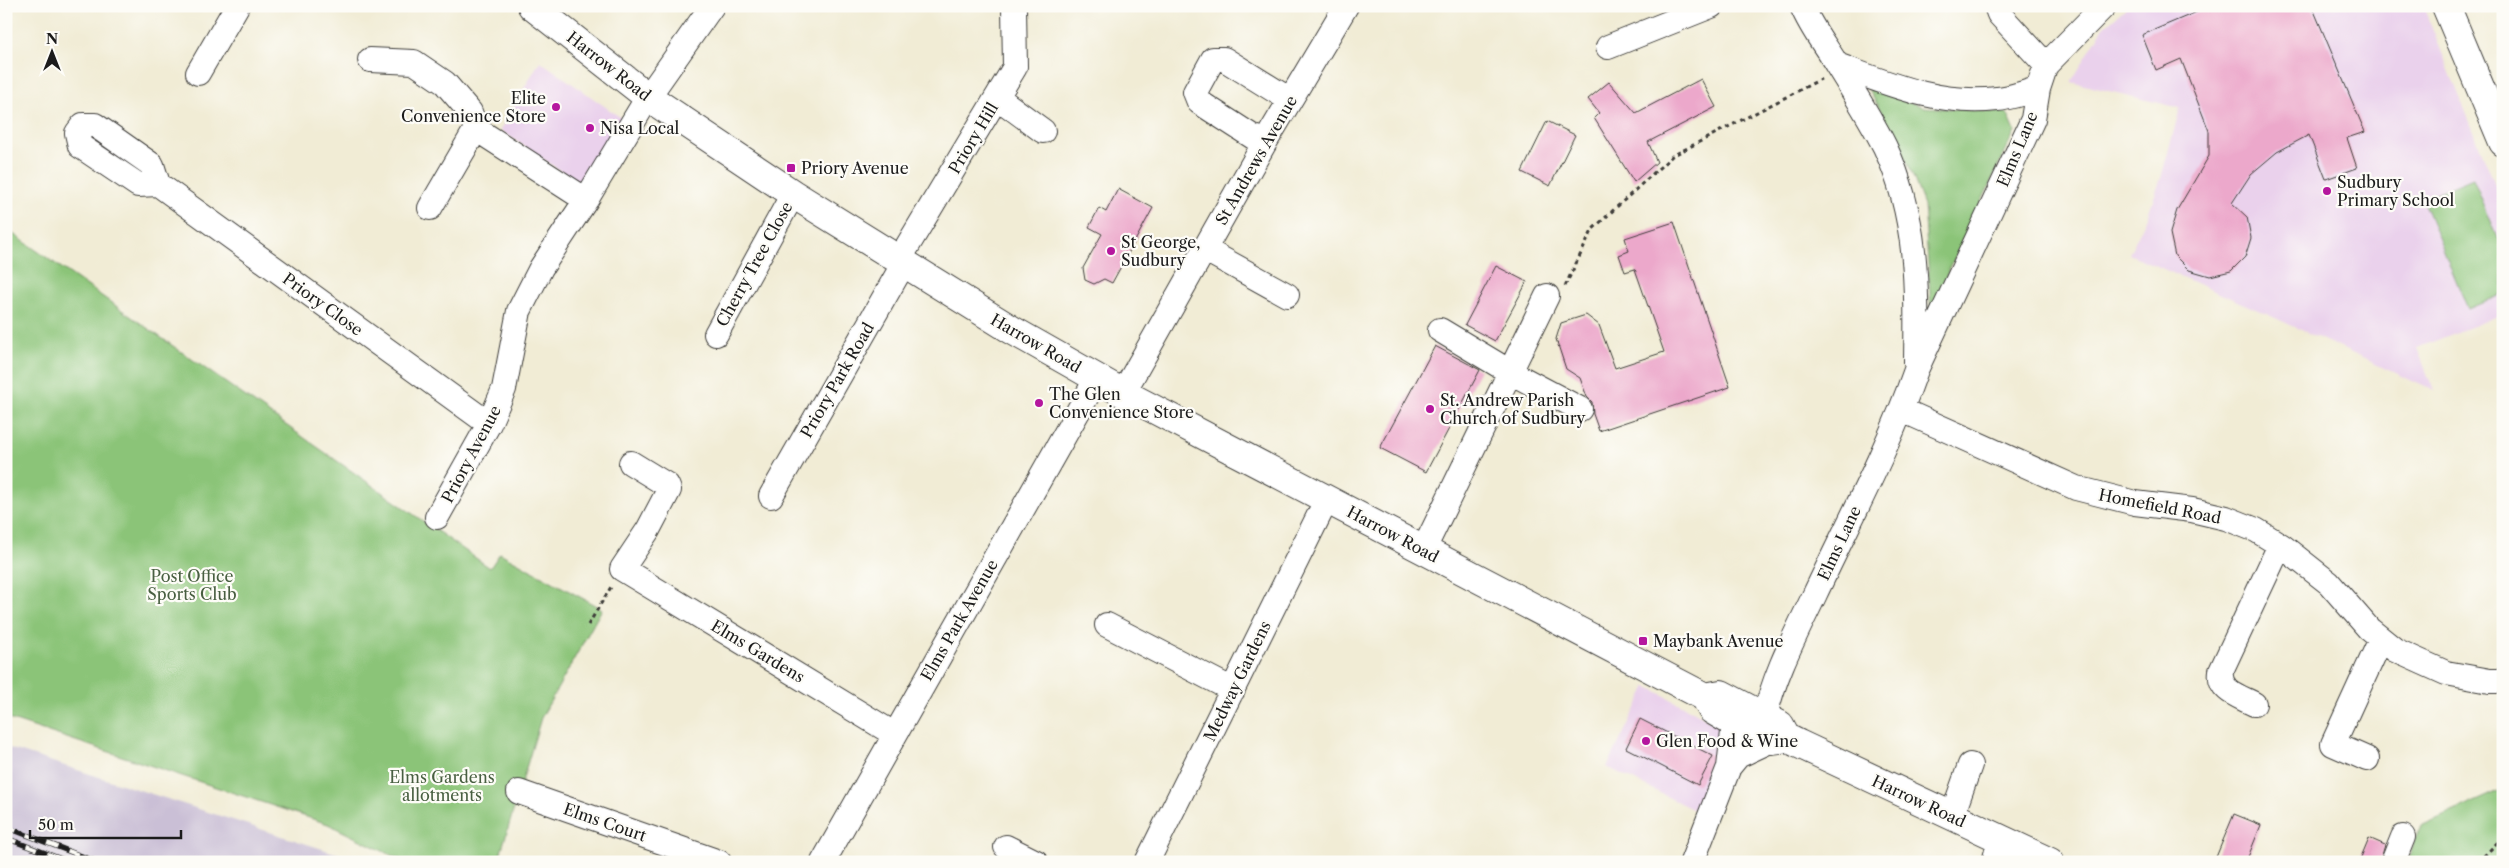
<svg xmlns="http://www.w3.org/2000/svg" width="2509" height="868" font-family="'Libre Caslon Text',serif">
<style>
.built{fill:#ead1ec}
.industrial{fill:#cabfd6}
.green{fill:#8bc478;stroke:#54704a}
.building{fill:#eca8cb}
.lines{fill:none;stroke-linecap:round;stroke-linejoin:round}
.minor-casing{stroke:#3c3b38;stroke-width:26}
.major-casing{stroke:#3c3b38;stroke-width:30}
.path{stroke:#3c3b38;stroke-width:3;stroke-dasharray:4 4;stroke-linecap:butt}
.minor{stroke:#fff;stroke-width:24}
.major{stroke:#fff;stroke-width:28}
.rail-casing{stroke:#1c1c1c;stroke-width:5.5}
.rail{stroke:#fdfcf7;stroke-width:4;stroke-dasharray:11;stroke-linecap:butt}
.poi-dot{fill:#b5179e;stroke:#fdfcf7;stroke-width:2}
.labels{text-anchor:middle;stroke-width:4.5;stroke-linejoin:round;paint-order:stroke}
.street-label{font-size:16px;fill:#1c1c1c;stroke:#fdfcf7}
.poi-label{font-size:16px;fill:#1c1c1c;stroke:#fdfcf7;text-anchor:start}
.park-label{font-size:16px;fill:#485f41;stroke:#fdfcf7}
</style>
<rect width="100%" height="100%" fill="#fdfcf7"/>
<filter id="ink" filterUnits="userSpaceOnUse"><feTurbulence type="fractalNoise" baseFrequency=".02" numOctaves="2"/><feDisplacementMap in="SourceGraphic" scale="10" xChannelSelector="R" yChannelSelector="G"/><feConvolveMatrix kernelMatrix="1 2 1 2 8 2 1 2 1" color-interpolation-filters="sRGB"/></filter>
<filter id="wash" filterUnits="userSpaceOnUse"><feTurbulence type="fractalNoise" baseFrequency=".0096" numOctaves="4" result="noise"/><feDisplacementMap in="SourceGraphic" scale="20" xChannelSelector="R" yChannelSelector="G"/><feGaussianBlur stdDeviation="1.12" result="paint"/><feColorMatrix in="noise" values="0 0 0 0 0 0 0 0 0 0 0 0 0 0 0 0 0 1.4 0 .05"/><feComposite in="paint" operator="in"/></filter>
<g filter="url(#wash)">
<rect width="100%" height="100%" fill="#f1ecd5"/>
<path class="built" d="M 2128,6 L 2423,6 L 2503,204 L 2503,314 L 2417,348 L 2434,391 L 2260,311 L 2129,254 L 2147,217 L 2161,178 L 2180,108 L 2071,82 L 2104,27 Z
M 540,61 L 627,122 L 586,188 L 500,130 Z
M 1647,686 L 1718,725 L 1722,736 L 1719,755 L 1696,811 L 1607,767 Z"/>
<path class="industrial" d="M 6,747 L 363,862 L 6,862 Z"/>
<path class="green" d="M 1868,88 L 1924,107 L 2007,113 L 2015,131 L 1931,308 L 1924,205 L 1905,156 Z
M 2473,178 L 2503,250 L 2503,294 L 2468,309 L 2422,199 Z
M 6,229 L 490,568 L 500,553 L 602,609 L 541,718 L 498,862 L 405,862 L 328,824 L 6,718 Z
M 2503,789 L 2503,862 L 2407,862 L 2421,826 Z"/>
<g id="blocks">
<path class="building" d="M 2211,6 L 2312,6 L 2365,132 L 2347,138 L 2357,168 L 2326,179 L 2309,135 L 2277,152 L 2251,174 L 2232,203 L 2247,217 L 2251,238 L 2245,257 L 2231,271 L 2210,276 L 2189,270 L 2175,256 L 2170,233 L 2177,210 L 2209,156 L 2209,131 L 2181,59 L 2156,70 L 2142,35 Z
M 1701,79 L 1716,107 L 1648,142 L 1657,162 L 1634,182 L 1594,118 L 1599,113 L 1588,99 L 1609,82 L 1636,113 Z
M 1547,121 L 1575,135 L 1550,186 L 1522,172 Z
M 1118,189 L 1153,208 L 1112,283 L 1104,279 L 1094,284 L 1085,280 L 1083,268 L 1102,234 L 1089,227 L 1099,208 L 1106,212 Z
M 1674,222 L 1730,387 L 1599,431 L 1593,414 L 1592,402 L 1587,397 L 1580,378 L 1566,369 L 1556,339 L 1561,323 L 1586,315 L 1599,325 L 1615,368 L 1664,352 L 1635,269 L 1625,272 L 1619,255 L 1629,251 L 1625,238 Z
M 1496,266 L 1527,282 L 1495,341 L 1465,325 Z
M 1435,346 L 1480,370 L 1426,472 L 1380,448 Z
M 1640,719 L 1713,756 L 1698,785 L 1626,748 Z
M 2234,814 L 2261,825 L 2246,862 L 2214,862 Z
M 2369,838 L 2385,845 L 2380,862 L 2359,862 Z"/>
</g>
</g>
<g filter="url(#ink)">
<use href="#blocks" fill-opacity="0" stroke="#3c3b38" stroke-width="1"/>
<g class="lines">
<g class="minor-casing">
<path id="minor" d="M 1802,6 C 1811,28 1825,45 1837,65 C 1853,91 1871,119 1885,147 C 1918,217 1917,287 1916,363
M 1996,6 L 1999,14 L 2046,65
M 1608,47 L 1711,6
M 370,60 L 414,62 L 445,83 L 470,112 L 476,129
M 1837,65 C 1889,84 1940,106 1997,99 C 2011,98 2025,92 2038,89
M 198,73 L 237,6
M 997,97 L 1043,131
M 1264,144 L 1199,102 L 1195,92 L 1213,59 L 1224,59 L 1290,100
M 158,184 L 152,165 L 95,125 L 83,125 L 77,133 L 80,146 L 138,185 L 158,184 L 489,424
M 430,208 L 476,129 L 586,200
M 1204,249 L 1287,295
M 899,260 L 1015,67 L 1014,6
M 1440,330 L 1510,372 L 1580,409
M 716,334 L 793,194
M 1123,393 L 1264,144 L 1346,6
M 1902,410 L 2076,488 L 2135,503 L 2192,510 L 2226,518 L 2256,530 L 2282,546 L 2329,583 L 2369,629 L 2395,650 L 2446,673 L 2490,681 L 2503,681
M 631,463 L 667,485 L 669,490 L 648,530 L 622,569 L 894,734
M 771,496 L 904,263
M 437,517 L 489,424 L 504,389 L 519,311 L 541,268 L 586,200 L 648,97 L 712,6
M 1423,551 L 1547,296
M 1107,625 L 1233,690
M 2254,704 C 2239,696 2218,691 2221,671 L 2280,545
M 1765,717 C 1774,674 1796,634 1815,594 C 1850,520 1889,447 1916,370 L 2033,119 L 2038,89 L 2046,65 L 2104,6
M 2367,759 L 2333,744 L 2381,639
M 1729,767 L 1738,756 L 1772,740
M 519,792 L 719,862
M 1952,816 L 1970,765
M 1006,847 L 1036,862
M 823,862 L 1097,378
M 1147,862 L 1327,499
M 1692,862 L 1729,767 L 1734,723
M 1994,862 L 2000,840
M 2393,862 L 2403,837"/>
</g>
<g class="major-casing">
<path id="major" d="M 532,6 L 648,97 L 793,194 L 1012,330 L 1123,393 L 1705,697 L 1712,710 L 1734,723 L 1772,740 L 1787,738
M 2446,6 L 2503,142
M 1705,697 L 1721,694 L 1780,725 L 1787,738 L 1799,744 L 2050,862"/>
</g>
<path class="path" d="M 1565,286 L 1593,229 L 1672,156 L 1821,79
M 588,625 L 611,587
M 2478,862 L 2503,837"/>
<use href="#minor" class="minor"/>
<use href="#major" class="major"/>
<g class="rail-casing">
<path id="rail" d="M 6,827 L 97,862
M 6,838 L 69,862"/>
</g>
<use href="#rail" class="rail"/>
</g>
</g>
<g class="poi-dot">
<circle cx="556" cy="107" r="5"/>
<circle cx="590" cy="128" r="5"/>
<rect x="786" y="163" width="10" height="10" rx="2.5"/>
<circle cx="2327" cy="191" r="5"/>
<circle cx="1111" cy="251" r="5"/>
<circle cx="1039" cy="403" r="5"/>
<circle cx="1430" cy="409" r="5"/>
<rect x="1638" y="636" width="10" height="10" rx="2.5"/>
<circle cx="1646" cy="741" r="5"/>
</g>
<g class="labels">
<g class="street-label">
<text transform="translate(609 66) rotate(38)" y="6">Harrow Road</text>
<text transform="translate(973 138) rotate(-59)" y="6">Priory Hill</text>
<text transform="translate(2017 149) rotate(-67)" y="6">Elms Lane</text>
<text transform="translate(1256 160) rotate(-60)" y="6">St Andrews Avenue</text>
<text transform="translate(754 264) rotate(-61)" y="6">Cherry Tree Close</text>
<text transform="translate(323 304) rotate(36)" y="6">Priory Close</text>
<text transform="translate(1036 343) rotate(30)" y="6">Harrow Road</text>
<text transform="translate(837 380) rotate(-60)" y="6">Priory Park Road</text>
<text transform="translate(471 454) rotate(-62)" y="6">Priory Avenue</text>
<text transform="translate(2160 506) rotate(11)" y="6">Homefield Road</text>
<text transform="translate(1393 534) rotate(28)" y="6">Harrow Road</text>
<text transform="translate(1839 543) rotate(-65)" y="6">Elms Lane</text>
<text transform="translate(959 620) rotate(-60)" y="6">Elms Park Avenue</text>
<text transform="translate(758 651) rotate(31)" y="6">Elms Gardens</text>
<text transform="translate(1237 681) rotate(-64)" y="6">Medway Gardens</text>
<text transform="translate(1919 801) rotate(25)" y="6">Harrow Road</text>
<text transform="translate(605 822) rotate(19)" y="6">Elms Court</text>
</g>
<g class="poi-label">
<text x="546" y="104" text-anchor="end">Elite<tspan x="546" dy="18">Convenience Store</tspan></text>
<text x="600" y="134">Nisa Local</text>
<text x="801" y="174">Priory Avenue</text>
<text x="2337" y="188">Sudbury<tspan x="2337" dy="18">Primary School</tspan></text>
<text x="1121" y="248">St George,<tspan x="1121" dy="18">Sudbury</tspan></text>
<text x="1049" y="400">The Glen<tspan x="1049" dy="18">Convenience Store</tspan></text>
<text x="1440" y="406">St. Andrew Parish<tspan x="1440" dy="18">Church of Sudbury</tspan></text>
<text x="1653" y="647">Maybank Avenue</text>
<text x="1656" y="747">Glen Food &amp; Wine</text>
</g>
<g class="park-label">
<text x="192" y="582">Post Office<tspan x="192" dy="18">Sports Club</tspan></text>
<text x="442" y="783">Elms Gardens<tspan x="442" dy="18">allotments</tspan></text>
</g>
</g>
<rect width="2509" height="868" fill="none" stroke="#fdfcf7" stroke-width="25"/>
<g transform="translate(52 52)" stroke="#fdfcf7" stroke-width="4" paint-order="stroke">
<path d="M0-4L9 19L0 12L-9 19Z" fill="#1c1c1c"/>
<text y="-8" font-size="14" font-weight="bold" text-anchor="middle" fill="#1c1c1c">N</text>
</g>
<path d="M30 830v8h151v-8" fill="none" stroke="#1c1c1c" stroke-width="2.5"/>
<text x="38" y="830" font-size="15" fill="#1c1c1c" stroke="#fdfcf7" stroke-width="4" paint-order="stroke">50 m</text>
</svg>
